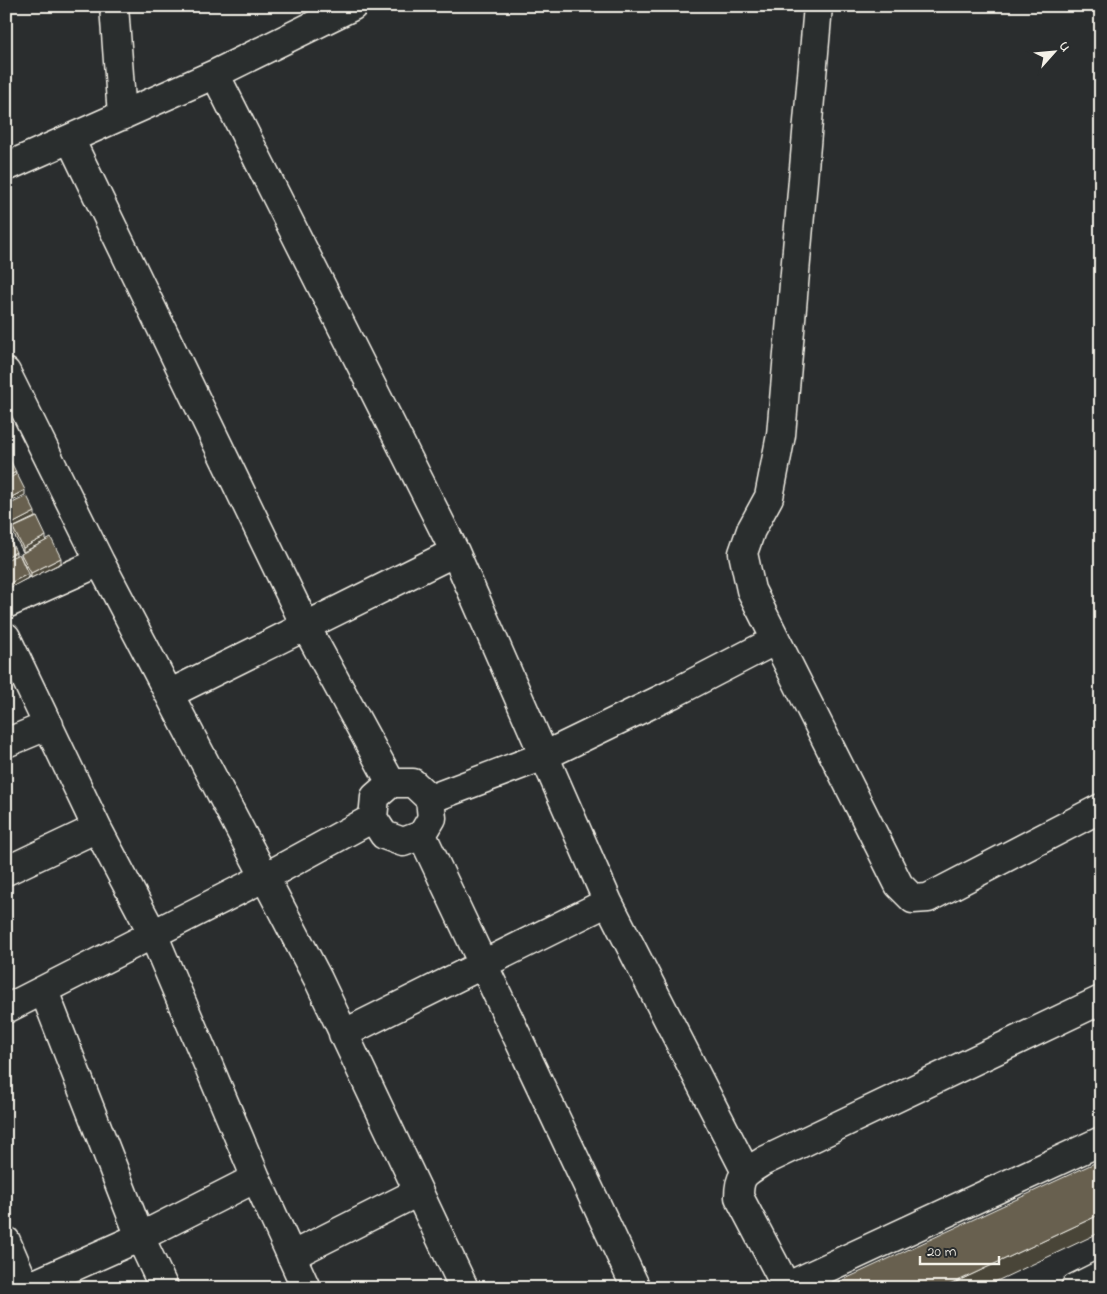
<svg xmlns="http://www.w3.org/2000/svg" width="1107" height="1294" font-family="'Indie Flower',sans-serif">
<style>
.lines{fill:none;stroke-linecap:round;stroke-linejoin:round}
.minor-casing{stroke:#f4f1e8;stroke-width:31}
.minor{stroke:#2a2d2e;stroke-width:28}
.wall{fill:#595345;stroke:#f4f1e8}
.shaded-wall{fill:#484438;stroke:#f4f1e8}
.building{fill:#676150;stroke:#f4f1e8}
</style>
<rect width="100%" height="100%" fill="#2a2d2e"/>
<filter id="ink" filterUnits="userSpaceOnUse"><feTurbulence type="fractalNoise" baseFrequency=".02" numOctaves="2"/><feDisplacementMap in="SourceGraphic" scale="10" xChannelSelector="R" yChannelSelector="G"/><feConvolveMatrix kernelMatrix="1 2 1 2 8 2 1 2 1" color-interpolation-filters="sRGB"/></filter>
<g filter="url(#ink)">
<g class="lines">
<g class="minor-casing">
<path id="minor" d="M 114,6 L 122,116
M 818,6 L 781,435 L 769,497 L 751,530 L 743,553 L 751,590 L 899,885 L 913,899 L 928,898 L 1101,808
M 215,74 L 455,552 L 608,902 L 746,1172
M 70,139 L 305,625 L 391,783
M 6,167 L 215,74 L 353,6
M 6,372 L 100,562
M 6,604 L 100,562 L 318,979 L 464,1288
M 6,637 L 97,828 L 153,934 L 256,1178 L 306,1288
M 169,694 L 455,552
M 6,743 L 49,725
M 391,783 L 413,783 L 430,799 L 432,818 L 422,835 L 403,842 L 384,835 L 373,818 L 375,797 Z
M 430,799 L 544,756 L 672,694 L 776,640
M 422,835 L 636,1288
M 6,871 L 97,828
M 44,991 L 140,1237 L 164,1288
M 6,1009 L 265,877 L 373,818
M 343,1034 L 608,902
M 6,1241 L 26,1288
M 291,1256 L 418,1192
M 786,1287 L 1101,1141
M 26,1288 L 140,1237 L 256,1178
M 787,1288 L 739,1197 C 739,1174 745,1173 764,1161 L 1101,1000
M 1075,1288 L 1101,1275"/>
</g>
<use href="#minor" class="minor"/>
</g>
<path class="wall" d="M 37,517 L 23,552 L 13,533 L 13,528 Z
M 21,554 L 61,563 L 31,578 L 21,558 Z"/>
<path class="shaded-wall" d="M 16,472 L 16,477 L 6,482 L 6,477 Z
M 25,490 L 25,495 L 6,504 L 6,500 Z
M 35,512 L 35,517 L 8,530 L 8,526 Z
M 46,536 L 46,541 L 23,552 L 23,548 Z
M 16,552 L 16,557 L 6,561 L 6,557 Z
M 61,558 L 61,563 L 31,578 L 31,573 Z
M 28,574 L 28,578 L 6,590 L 6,585 Z
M 1101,1214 L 1101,1232 L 982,1288 L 943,1288 Z"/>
<path class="building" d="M 8,456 L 16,472 L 6,477 L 6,457 Z
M 17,474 L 25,490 L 6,500 L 6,480 Z
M 27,496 L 35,512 L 8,526 L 6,522 L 6,506 Z
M 37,517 L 46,536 L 23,548 L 13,528 Z
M 8,536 L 16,552 L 6,557 L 6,537 Z
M 51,538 L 61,558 L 31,573 L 21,554 Z
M 19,554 L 28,574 L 6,585 L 6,560 Z
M 1101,1160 L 1101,1214 L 943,1288 L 831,1288 L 830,1286 Z
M 1101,1281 L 1101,1288 L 1086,1288 Z"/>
</g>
<rect width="1107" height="1294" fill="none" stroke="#2a2d2e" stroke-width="25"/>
<rect x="12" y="12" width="1082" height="1269" fill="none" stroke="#f4f1e8" stroke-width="2" filter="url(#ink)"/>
<g transform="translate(1054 52) rotate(63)" stroke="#2a2d2e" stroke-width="4" paint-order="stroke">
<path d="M0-4L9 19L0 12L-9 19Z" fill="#f4f1e8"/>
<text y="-8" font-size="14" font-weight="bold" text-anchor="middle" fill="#f4f1e8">U</text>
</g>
<path d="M920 1256v8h79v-8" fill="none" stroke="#f4f1e8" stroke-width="2.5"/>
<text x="927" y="1256" font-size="15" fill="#f4f1e8" stroke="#2a2d2e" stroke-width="4" paint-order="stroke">20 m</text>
</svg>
